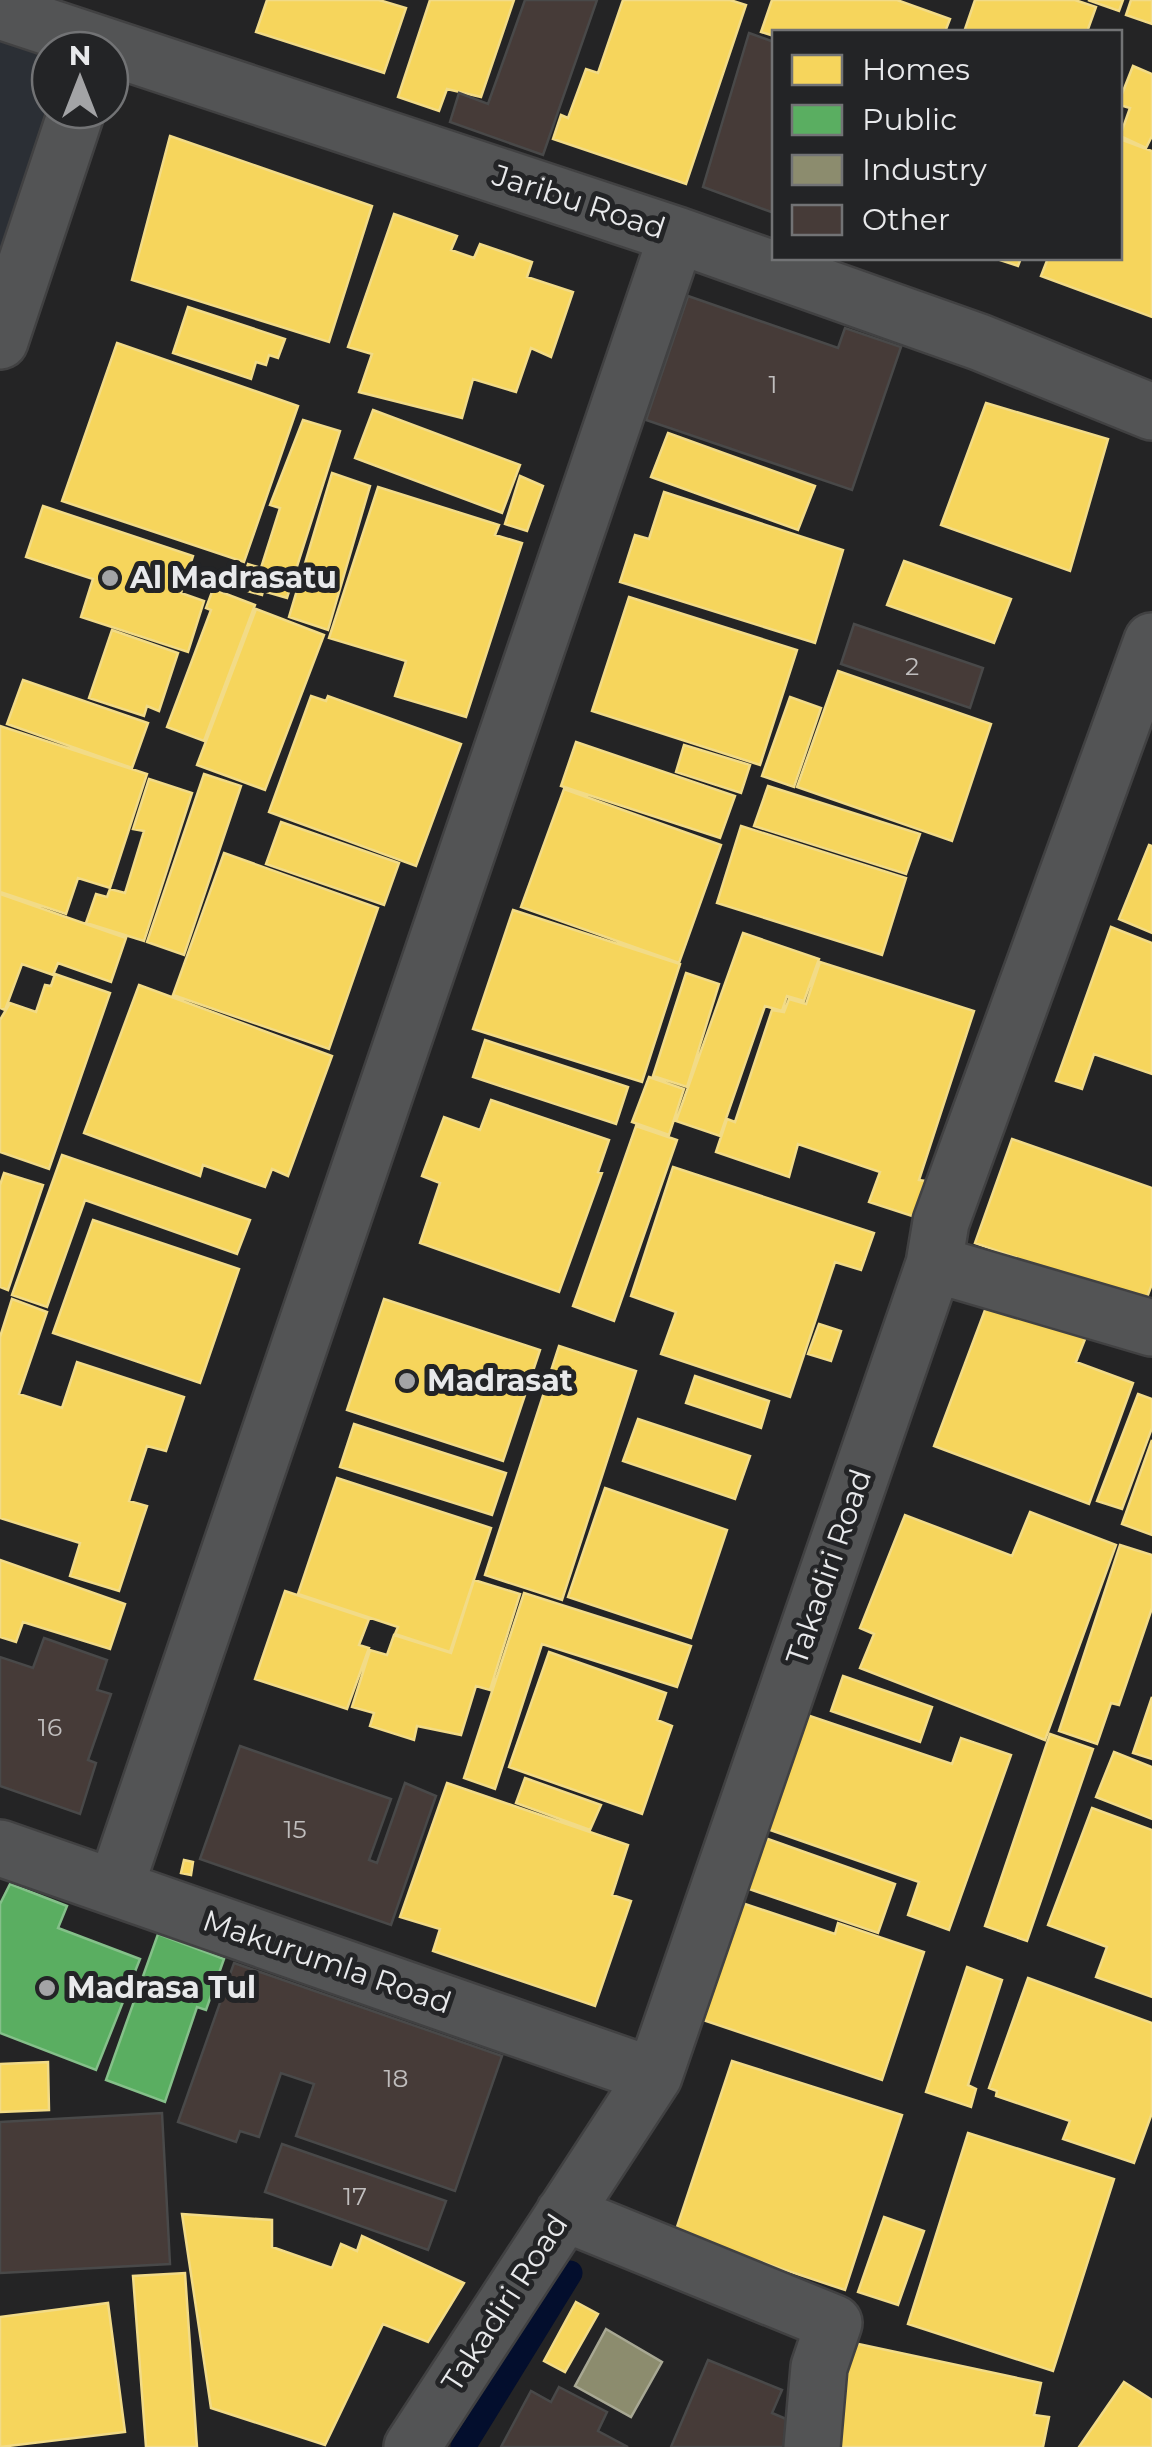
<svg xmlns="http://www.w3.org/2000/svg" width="1152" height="2447" font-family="Montserrat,sans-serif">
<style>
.built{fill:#2b2f35}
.homes{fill:#f6d55c;stroke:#f2db87;stroke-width:2.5}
.public{fill:#5aae61;stroke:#85c08a;stroke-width:2.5}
.industry{fill:#8c8c6e;stroke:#a8a894;stroke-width:2.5}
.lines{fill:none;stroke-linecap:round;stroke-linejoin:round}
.stream{stroke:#030e2d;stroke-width:25}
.building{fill:#463b38;stroke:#494949;stroke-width:2.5}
.minor-casing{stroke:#414142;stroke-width:60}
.minor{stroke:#535455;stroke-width:55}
.poi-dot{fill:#a3a4a6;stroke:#232426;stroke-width:4}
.labels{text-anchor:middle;stroke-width:10;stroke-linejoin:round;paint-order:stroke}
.number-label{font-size:25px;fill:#c0bebe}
.street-label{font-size:30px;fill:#e8e9eb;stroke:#232426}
.poi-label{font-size:30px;font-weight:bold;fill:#e8e9eb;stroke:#232426;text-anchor:start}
</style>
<rect width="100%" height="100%" fill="#242425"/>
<path class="built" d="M 0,15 L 50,50 L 50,110 L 0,289 Z"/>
<path class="homes" d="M 267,0 L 379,0 L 406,8 L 384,73 L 256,32 Z
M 430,0 L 514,0 L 481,97 L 447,89 L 439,111 L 398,97 Z
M 623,0 L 730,0 L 746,5 L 686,184 L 553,139 L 561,115 L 568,118 L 586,69 L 598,73 Z
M 772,0 L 897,0 L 950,19 L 945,32 L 774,32 L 774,36 L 761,32 Z
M 975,0 L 1075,0 L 1096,7 L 1087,32 L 964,32 Z
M 1088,0 L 1123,0 L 1119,11 Z
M 1131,0 L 1152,0 L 1152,24 L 1126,15 Z
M 1133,66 L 1152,74 L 1152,136 L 1146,148 L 1120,136 L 1130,108 L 1120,105 L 1120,99 Z
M 170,136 L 372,206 L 329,342 L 132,280 Z
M 1120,139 L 1152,151 L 1152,317 L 1041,276 L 1048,258 L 1120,258 Z
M 394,214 L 457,236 L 451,250 L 474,258 L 480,244 L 532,262 L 527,277 L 573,292 L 551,357 L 531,348 L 516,392 L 473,379 L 462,418 L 359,392 L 372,354 L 348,347 Z
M 994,258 L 1021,258 L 1018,266 Z
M 188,307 L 285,339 L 278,358 L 269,355 L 266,365 L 256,362 L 251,379 L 173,353 Z
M 117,343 L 298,406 L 244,562 L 62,501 Z
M 986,403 L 1108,439 L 1070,571 L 941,525 Z
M 373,410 L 520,465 L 502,513 L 355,458 Z
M 303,420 L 340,431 L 287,598 L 263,591 L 262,595 L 240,589 L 248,564 L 261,568 L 280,508 L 270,505 Z
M 668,433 L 815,486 L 798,530 L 651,477 Z
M 332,473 L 370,486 L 328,630 L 289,617 Z
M 520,476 L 543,486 L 527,531 L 505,524 Z
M 378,487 L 499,525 L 495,535 L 522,543 L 466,717 L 395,696 L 406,661 L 329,638 Z
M 664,492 L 843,550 L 815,643 L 620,582 L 635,535 L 649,539 Z
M 43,506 L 193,556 L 181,593 L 204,601 L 188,652 L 81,617 L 93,579 L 26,557 Z
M 904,561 L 1011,599 L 994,643 L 887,605 Z
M 213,589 L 255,605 L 204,741 L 167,727 L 211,610 L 206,608 Z
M 629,597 L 797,650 L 760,765 L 592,711 Z
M 256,609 L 324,635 L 265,790 L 197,765 Z
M 112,630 L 178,653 L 159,711 L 147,706 L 144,716 L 89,698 Z
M 838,671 L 991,724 L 952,841 L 797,787 Z
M 23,680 L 148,723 L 132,768 L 7,724 Z
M 311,696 L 326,701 L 328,696 L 461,744 L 416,866 L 269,812 Z
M 790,697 L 821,708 L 794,787 L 762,776 Z
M 0,726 L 147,774 L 110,888 L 78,878 L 66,914 L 0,892 Z
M 576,742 L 735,796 L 720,838 L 561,786 Z
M 684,745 L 750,765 L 741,793 L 676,772 Z
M 204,774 L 241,786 L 184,955 L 147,942 Z
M 149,779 L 192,793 L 144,941 L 86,923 L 96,894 L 107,897 L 110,889 L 125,893 L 144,831 L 133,829 Z
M 768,786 L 920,834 L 906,874 L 754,826 Z
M 564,789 L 721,845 L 679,963 L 521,907 Z
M 281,822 L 399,863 L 384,905 L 266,864 Z
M 741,826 L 906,878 L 882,955 L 717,903 Z
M 1149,845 L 1152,846 L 1152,933 L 1119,919 Z
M 224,853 L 378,908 L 329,1049 L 173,995 Z
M 0,894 L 126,938 L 111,982 L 58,963 L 53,975 L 22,964 L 5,1010 L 0,1008 Z
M 513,910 L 680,964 L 642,1082 L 473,1029 Z
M 1111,927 L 1152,943 L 1152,1074 L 1094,1054 L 1082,1089 L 1056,1081 Z
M 743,933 L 819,959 L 804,1001 L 787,996 L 782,1011 L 765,1006 L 720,1136 L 676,1121 Z
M 820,962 L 974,1011 L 919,1180 L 926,1181 L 915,1217 L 869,1202 L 880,1172 L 798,1144 L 789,1177 L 716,1152 L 727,1119 L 735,1122 L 772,1010 L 784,1012 L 789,999 L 806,1004 Z
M 686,973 L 719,984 L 687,1087 L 653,1076 Z
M 55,974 L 110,993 L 49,1169 L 0,1152 L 0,1020 L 10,1003 L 36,1012 L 45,985 L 51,986 Z
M 139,985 L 332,1056 L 288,1176 L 272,1169 L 265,1187 L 203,1165 L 200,1176 L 84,1133 Z
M 485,1040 L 628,1087 L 616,1124 L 473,1077 Z
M 649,1077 L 684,1089 L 669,1135 L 632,1122 Z
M 491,1100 L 609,1140 L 598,1172 L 602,1173 L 559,1292 L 420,1243 L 440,1183 L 422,1176 L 444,1117 L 480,1130 Z
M 636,1126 L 677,1140 L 614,1321 L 573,1306 Z
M 1012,1139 L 1152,1188 L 1152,1284 L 1145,1303 L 975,1243 Z
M 62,1155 L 250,1220 L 237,1254 L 85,1200 L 47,1307 L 12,1295 Z
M 673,1167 L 874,1233 L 861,1270 L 835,1262 L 790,1397 L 661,1354 L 676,1312 L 631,1296 Z
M 4,1173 L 43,1185 L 8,1290 L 0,1287 L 0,1185 Z
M 93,1220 L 239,1269 L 200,1383 L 53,1333 Z
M 991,1294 L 1089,1329 L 1076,1362 L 1133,1383 L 1089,1504 L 934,1446 Z
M 12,1299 L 47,1312 L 19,1394 L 62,1408 L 77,1362 L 184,1397 L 166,1451 L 147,1446 L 129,1501 L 147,1506 L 119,1591 L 70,1576 L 80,1543 L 0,1518 L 0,1337 Z
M 384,1299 L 540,1350 L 503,1461 L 347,1410 Z
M 819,1324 L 841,1331 L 831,1361 L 808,1354 Z
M 559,1346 L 636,1371 L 562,1600 L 485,1575 Z
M 695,1376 L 769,1401 L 761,1428 L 686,1403 Z
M 1138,1394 L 1152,1399 L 1152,1428 L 1122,1509 L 1097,1501 Z
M 638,1419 L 750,1456 L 735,1499 L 623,1461 Z
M 354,1424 L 506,1473 L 492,1515 L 340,1467 Z
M 1152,1440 L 1152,1535 L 1122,1524 Z
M 337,1478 L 491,1528 L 450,1652 L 395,1634 L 398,1627 L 298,1594 Z
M 605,1488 L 727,1530 L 691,1638 L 568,1597 Z
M 1030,1512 L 1116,1545 L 1045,1740 L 860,1668 L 874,1634 L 860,1628 L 905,1515 L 1012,1556 Z
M 1120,1545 L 1152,1555 L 1152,1608 L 1119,1705 L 1111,1703 L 1097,1744 L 1059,1731 Z
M 0,1560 L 125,1604 L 110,1649 L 23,1622 L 16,1642 L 0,1637 Z
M 474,1580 L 520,1594 L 490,1690 L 476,1686 L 461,1735 L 417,1726 L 414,1740 L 370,1726 L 374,1713 L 352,1707 L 370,1650 L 387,1655 L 394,1635 L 451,1653 Z
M 285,1591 L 369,1619 L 359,1645 L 369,1648 L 347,1709 L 255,1679 Z
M 524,1593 L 691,1646 L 677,1687 L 542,1644 L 495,1789 L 464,1778 Z
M 549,1652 L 666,1693 L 657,1720 L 672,1726 L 642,1814 L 509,1767 Z
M 843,1676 L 932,1707 L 920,1742 L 831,1711 Z
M 1152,1697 L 1152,1759 L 1133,1753 Z
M 795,1711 L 952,1764 L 961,1738 L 1011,1755 L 949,1930 L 908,1915 L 919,1882 L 756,1825 Z
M 1050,1734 L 1093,1749 L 1027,1941 L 985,1926 Z
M 1114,1752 L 1152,1767 L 1152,1819 L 1096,1797 Z
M 525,1778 L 601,1805 L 590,1830 L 516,1803 Z
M 447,1783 L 628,1845 L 612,1895 L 631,1901 L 595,2006 L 433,1951 L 440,1929 L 400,1917 Z
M 1092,1808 L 1152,1830 L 1152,1997 L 1096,1977 L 1107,1947 L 1048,1925 Z
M 765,1838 L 895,1884 L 878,1933 L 749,1889 Z
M 184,1860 L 193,1862 L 191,1875 L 181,1873 Z
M 736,1901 L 835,1934 L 838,1923 L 924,1952 L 882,2080 L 697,2018 Z
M 967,1967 L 1002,1980 L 968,2085 L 976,2089 L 971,2107 L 926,2092 Z
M 1028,1978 L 1152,2023 L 1152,2113 L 1134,2163 L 1063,2139 L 1070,2121 L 996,2096 L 997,2091 L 989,2088 Z
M 732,2061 L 902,2115 L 845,2290 L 675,2233 Z
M 48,2062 L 49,2110 L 0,2112 L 0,2064 Z
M 968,2133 L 1114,2179 L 1053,2371 L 908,2324 Z
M 182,2214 L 272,2220 L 272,2247 L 332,2268 L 341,2244 L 357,2251 L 362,2236 L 464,2283 L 428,2342 L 383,2324 L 325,2445 L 211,2408 Z
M 884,2217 L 924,2231 L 898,2305 L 858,2292 Z
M 185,2273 L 197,2447 L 146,2447 L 133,2276 Z
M 576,2302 L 598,2314 L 565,2372 L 544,2361 Z
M 108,2303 L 125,2432 L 0,2447 L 0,2317 Z
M 849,2342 L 1041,2383 L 1034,2415 L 1049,2417 L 1043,2447 L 826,2447 Z
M 1124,2382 L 1152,2400 L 1152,2447 L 1079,2447 Z"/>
<path class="public" d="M 10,1884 L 67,1906 L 58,1928 L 140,1959 L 96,2070 L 0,2033 L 0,1904 Z
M 158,1934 L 224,1959 L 206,2010 L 197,2007 L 165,2102 L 106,2080 Z"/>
<path class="industry" d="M 606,2329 L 662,2362 L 631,2417 L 575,2386 Z"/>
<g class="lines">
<path class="stream" d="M 463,2447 L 570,2273"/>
</g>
<path class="building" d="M 525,0 L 597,0 L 543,155 L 450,122 L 459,93 L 488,104 Z
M 749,33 L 774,42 L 774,213 L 703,187 Z
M 688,296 L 838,348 L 845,328 L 901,347 L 852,490 L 646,420 Z
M 854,624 L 983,668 L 970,708 L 841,664 Z
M 44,1638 L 107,1660 L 97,1690 L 111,1694 L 88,1760 L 96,1763 L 80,1814 L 0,1786 L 0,1657 L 33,1668 Z
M 240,1746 L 391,1799 L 369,1860 L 377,1863 L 405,1783 L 436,1796 L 391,1925 L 200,1859 Z
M 234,1963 L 502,2056 L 455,2191 L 296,2136 L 314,2084 L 281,2073 L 259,2137 L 240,2131 L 236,2142 L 178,2122 Z
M 162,2113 L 170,2264 L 0,2273 L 0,2122 Z
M 282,2144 L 446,2201 L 428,2250 L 265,2192 Z
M 708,2360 L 782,2390 L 772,2413 L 805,2427 L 797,2447 L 671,2447 Z
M 559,2387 L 607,2412 L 598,2431 L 628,2447 L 501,2447 L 531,2391 L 551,2402 Z"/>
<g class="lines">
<g class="minor-casing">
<path id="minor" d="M 0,11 L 677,235 L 979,342 L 1152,412
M 0,341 L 77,110
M 934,1264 L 1152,1328
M 0,1848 L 654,2076
M 115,1888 L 677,235
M 564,2213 L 834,2323 L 819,2367 L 812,2447
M 412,2447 L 654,2076 L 934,1264 L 941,1222 L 1152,641"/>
</g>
<use href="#minor" class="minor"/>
</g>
<g class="poi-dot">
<circle cx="110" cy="578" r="10"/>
<circle cx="407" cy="1381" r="10"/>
<circle cx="47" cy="1988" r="10"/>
</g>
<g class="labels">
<g class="number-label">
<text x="773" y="393">1</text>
<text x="912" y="675">2</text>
<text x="50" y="1736">16</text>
<text x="295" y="1838">15</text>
<text x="396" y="2087">18</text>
<text x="355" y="2205">17</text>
</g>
<g class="street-label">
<text transform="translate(579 202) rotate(18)" y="10">Jaribu Road</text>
<text transform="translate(829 1567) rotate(-71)" y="10">Takadiri Road</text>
<text transform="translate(327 1962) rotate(19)" y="10">Makurumla Road</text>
<text transform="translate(505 2303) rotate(-57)" y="10">Takadiri Road</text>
</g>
<g class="poi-label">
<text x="130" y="588">Al Madrasatu</text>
<text x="427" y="1391">Madrasat</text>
<text x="67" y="1998">Madrasa Tul</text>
</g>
</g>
<rect x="772" y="30" width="350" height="230" fill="#232426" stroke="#727375" stroke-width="2.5"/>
<rect x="792" y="55" width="50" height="30" fill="#f6d55c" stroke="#727375" stroke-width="2.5"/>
<text x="862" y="80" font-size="30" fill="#e8e9eb">Homes</text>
<rect x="792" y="105" width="50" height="30" fill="#5aae61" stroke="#727375" stroke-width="2.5"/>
<text x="862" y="130" font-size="30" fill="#e8e9eb">Public</text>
<rect x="792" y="155" width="50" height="30" fill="#8c8c6e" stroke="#727375" stroke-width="2.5"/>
<text x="862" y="180" font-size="30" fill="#e8e9eb">Industry</text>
<rect x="792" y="205" width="50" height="30" fill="#463b38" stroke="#727375" stroke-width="2.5"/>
<text x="862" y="230" font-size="30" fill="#e8e9eb">Other</text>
<g transform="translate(80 80)"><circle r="48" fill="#232426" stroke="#727375" stroke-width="2.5"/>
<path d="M0-8L18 38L0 25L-18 38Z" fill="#a3a4a6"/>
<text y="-15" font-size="28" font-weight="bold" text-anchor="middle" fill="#e8e9eb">N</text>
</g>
</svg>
